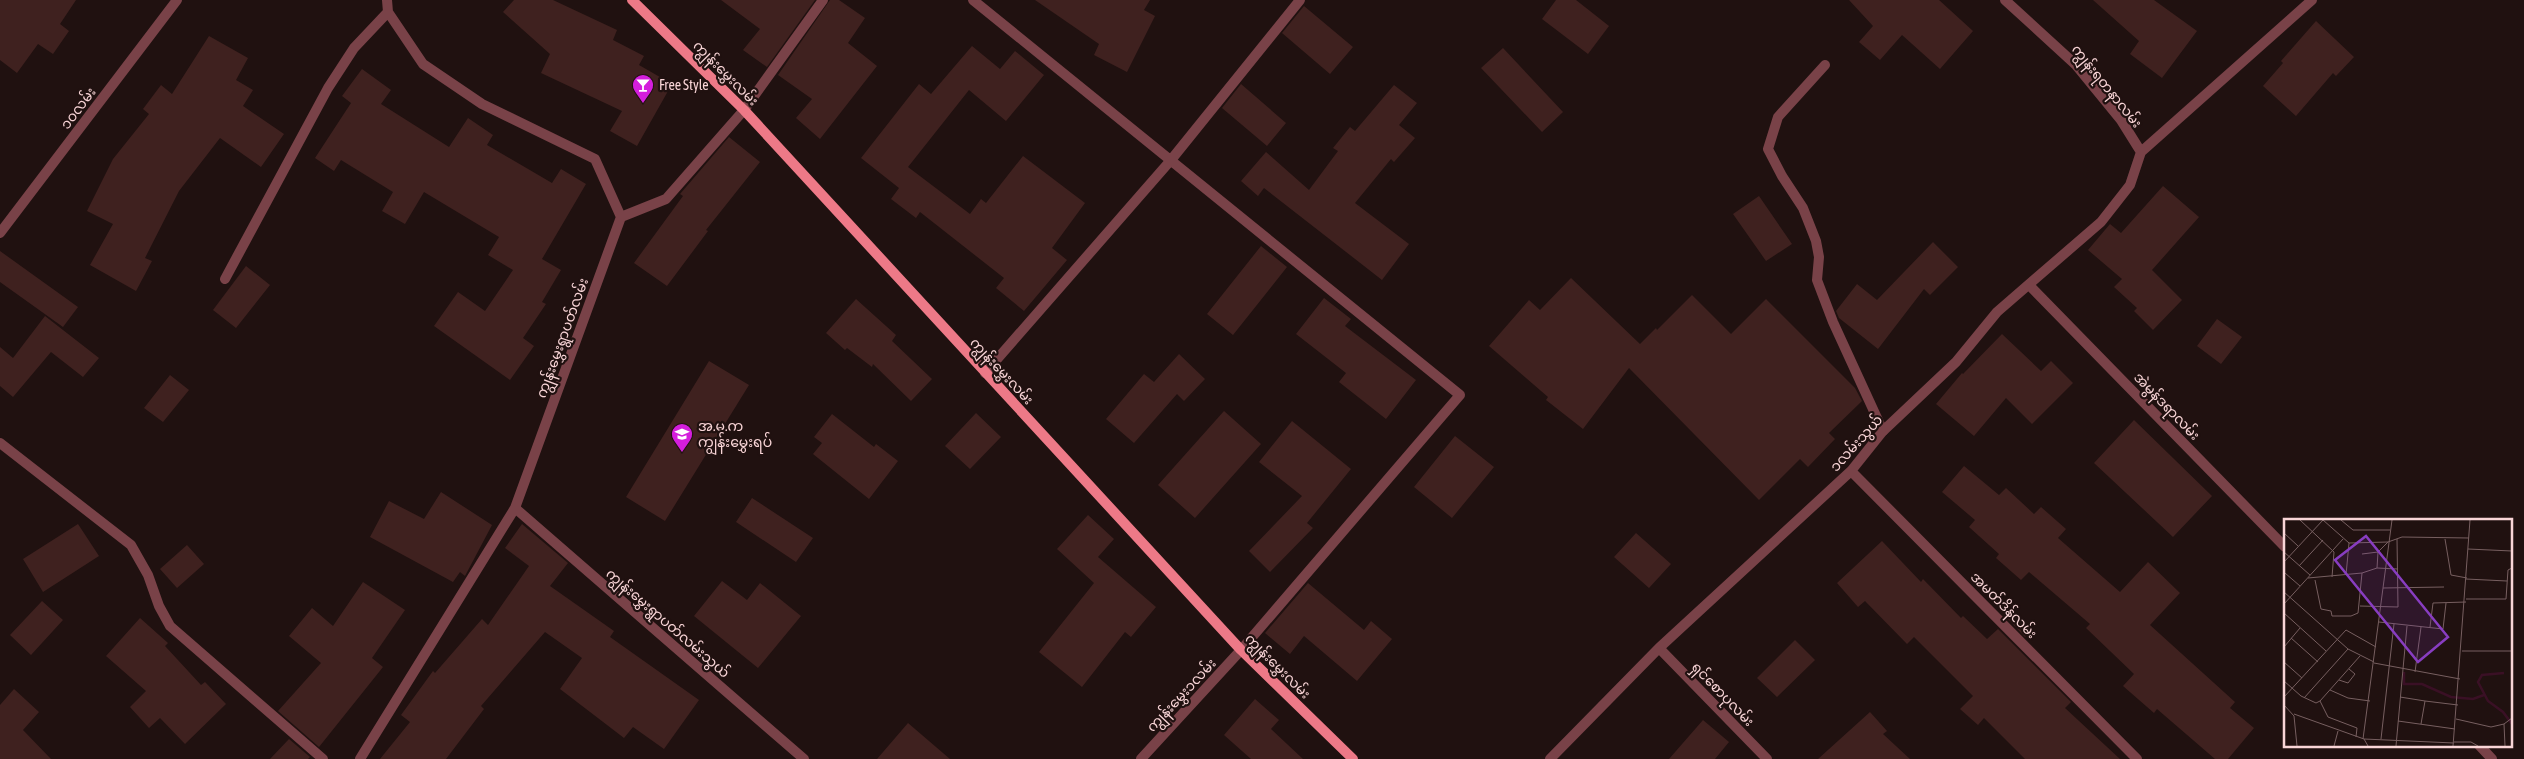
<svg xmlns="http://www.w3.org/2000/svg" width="2524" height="759" font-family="'Asap Condensed','Noto Sans Myanmar',sans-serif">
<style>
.building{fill:#3f211f}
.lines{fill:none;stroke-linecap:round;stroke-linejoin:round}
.lane{stroke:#794248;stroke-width:10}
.street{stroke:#794248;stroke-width:10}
.secondary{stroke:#ed7987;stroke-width:10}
.labels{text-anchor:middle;stroke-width:4.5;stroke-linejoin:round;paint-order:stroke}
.street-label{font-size:14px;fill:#f9d5d7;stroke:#201110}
.poi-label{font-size:14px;fill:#f9d5d7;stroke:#201110;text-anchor:start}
.inset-river{fill:none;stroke:#3a1025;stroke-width:2.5}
.inset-road{fill:none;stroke:#775f60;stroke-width:1}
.view{fill:#883dc1;fill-opacity:0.15;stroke:#883dc1;stroke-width:2.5}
.inset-edge{fill:none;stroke:#f9d5d7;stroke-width:2.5}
</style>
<rect width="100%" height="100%" fill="#201110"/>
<path class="building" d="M 0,0 L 76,0 L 60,24 L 69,31 L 53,54 L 38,44 L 17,73 L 0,60 Z
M 514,0 L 553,0 L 617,30 L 613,40 L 644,56 L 639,65 L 672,84 L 637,146 L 610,131 L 622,111 L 541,73 L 550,54 L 503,12 Z
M 721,0 L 815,0 L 767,67 L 743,50 L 760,29 Z
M 830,0 L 839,0 L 865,18 L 848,43 L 877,66 L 820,139 L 796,118 L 812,99 L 778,75 Z
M 1035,0 L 1150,0 L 1144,10 L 1155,16 L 1127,72 L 1094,55 L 1099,44 Z
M 1556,0 L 1576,0 L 1609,26 L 1588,54 L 1542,19 Z
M 1849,0 L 1939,0 L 1973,31 L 1940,69 L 1902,35 L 1880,60 L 1859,42 L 1873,26 Z
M 2093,0 L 2154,0 L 2197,31 L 2162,78 L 2130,54 L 2139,41 Z
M 1304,6 L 1353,47 L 1330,74 L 1282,33 Z
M 2316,21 L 2354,57 L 2336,76 L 2333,73 L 2296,116 L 2263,86 L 2283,63 L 2281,61 Z
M 209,36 L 248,58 L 236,80 L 253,90 L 243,106 L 284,134 L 261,167 L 220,138 L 179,191 L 145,258 L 152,261 L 136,291 L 90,265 L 113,224 L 87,211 L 113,159 L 149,114 L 143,109 L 161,85 L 172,94 Z
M 972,46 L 1000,69 L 1015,51 L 1044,75 L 1006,121 L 969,90 L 908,167 L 970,214 L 981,199 L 986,203 L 1023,156 L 1085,203 L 1052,248 L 1067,260 L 1024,311 L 996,288 L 1004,278 L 920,212 L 916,218 L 891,199 L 899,188 L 861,158 L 919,84 L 931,94 Z
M 1503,48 L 1563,112 L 1542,132 L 1481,68 Z
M 362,69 L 391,90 L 381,104 L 449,147 L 468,118 L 493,135 L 487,145 L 552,183 L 561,169 L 586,184 L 542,259 L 561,270 L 542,302 L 546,304 L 523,338 L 534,346 L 510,380 L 434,326 L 458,292 L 485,311 L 513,270 L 488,255 L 499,237 L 424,192 L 405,224 L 382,211 L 393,192 L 341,160 L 334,171 L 315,158 L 351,103 L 342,96 Z
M 1241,84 L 1286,123 L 1267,146 L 1222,108 Z
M 1394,85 L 1417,103 L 1399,125 L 1415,138 L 1394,162 L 1391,159 L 1355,203 L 1409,244 L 1382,280 L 1264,188 L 1258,196 L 1241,181 L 1266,152 L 1309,190 L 1338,151 L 1333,148 L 1350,127 L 1355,131 Z
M 729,137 L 760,162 L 706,230 L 708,231 L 667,286 L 634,263 L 683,196 L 680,194 Z
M 2163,186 L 2199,217 L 2152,270 L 2182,300 L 2153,330 L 2134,311 L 2137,308 L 2114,287 L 2122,279 L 2088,250 L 2110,224 L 2121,233 Z
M 1759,196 L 1792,244 L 1766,261 L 1733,214 Z
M 1933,242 L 1958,267 L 1930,295 L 1924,289 L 1878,349 L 1839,318 L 1836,311 L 1857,284 L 1877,300 Z
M 1261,246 L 1287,267 L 1233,335 L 1207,314 Z
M 0,251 L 78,307 L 63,327 L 0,282 Z
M 246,266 L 270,285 L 236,328 L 213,310 Z
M 1571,278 L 1640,344 L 1656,328 L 1657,330 L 1692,295 L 1731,334 L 1766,299 L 1855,388 L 1862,401 L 1829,433 L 1835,439 L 1808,467 L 1800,459 L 1759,500 L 1629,368 L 1583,429 L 1546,400 L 1548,397 L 1489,346 L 1529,300 L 1540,310 Z
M 1324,298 L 1351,319 L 1345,326 L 1416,380 L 1386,419 L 1339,382 L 1346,373 L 1296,334 Z
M 856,299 L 896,335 L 892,341 L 932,379 L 911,401 L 873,364 L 872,367 L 847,348 L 845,350 L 826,333 Z
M 45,316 L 99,358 L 83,377 L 51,352 L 13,397 L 0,386 L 0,347 L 13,358 Z
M 2217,319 L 2242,337 L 2221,364 L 2197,346 Z
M 2002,334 L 2041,371 L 2051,361 L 2073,383 L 2032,424 L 2006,398 L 1974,436 L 1936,404 L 1962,373 L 1963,374 Z
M 1179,354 L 1205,379 L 1184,401 L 1177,394 L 1134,443 L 1106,419 L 1144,374 L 1154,382 Z
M 709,361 L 749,385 L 665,521 L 626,497 Z
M 170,375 L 189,390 L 163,422 L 144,408 Z
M 1224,411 L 1261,444 L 1195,518 L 1158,485 Z
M 976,413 L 1001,437 L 970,469 L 945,446 Z
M 832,414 L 874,447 L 876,444 L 898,461 L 869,499 L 813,454 L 822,443 L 814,437 Z
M 2134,420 L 2212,496 L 2173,537 L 2094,463 Z
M 1292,421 L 1351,469 L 1307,523 L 1313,528 L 1270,572 L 1249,551 L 1302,496 L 1259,462 Z
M 1455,436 L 1494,467 L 1452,518 L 1414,487 Z
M 1964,466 L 1999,495 L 2006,488 L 2034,514 L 2041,507 L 2066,529 L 2058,538 L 2120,592 L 2148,562 L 2180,593 L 2150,625 L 2235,702 L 2230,708 L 2254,728 L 2228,759 L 2215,759 L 2157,709 L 2154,713 L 2123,686 L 2134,674 L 2086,628 L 2090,624 L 2029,572 L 2021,580 L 1996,558 L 1999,554 L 1969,527 L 1975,520 L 1942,492 Z
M 441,492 L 492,525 L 465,576 L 460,572 L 453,582 L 370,537 L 389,501 L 424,519 Z
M 752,498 L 813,538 L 796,562 L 736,522 Z
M 1088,515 L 1114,539 L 1098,557 L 1156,607 L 1131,637 L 1125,632 L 1082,687 L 1039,652 L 1094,583 L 1057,549 Z
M 78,524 L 99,556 L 43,592 L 23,559 Z
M 522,524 L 568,563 L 550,586 L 614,631 L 610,637 L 699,700 L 664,749 L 633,727 L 624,738 L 560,689 L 582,658 L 545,632 L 481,706 L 484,709 L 446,759 L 380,759 L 410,722 L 401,715 L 433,671 L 435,673 L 482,619 L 488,625 L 529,566 L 505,548 Z
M 1636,533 L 1671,564 L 1649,588 L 1614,557 Z
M 1882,541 L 1921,582 L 1923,579 L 1961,618 L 1963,616 L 1987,639 L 1998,629 L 2071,702 L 2065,708 L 2120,759 L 2025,759 L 1984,718 L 1978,725 L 1960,709 L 1973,696 L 1914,637 L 1907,644 L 1865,601 L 1858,607 L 1837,583 Z
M 187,545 L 204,564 L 177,588 L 160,569 Z
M 722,581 L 747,600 L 760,583 L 801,616 L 758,668 L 694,616 Z
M 363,582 L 405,610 L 372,658 L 383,667 L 319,747 L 278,711 L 321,663 L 289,636 L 312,608 L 333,626 Z
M 1308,583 L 1364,630 L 1371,621 L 1392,639 L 1357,681 L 1304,636 L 1290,654 L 1265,633 Z
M 42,601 L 63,620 L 31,655 L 10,635 Z
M 140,618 L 168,643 L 165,646 L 201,685 L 205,682 L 226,704 L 185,744 L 160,718 L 149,728 L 130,707 L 146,691 L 106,656 Z
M 2010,618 L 2026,636 L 2025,637 L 2008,619 Z
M 1795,640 L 1815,660 L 1777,697 L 1757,678 Z
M 14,689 L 39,712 L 23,730 L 51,759 L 0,759 L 0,705 Z
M 1255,699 L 1279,720 L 1271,729 L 1303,759 L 1251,759 L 1224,735 Z
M 1870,712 L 1887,731 L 1883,734 L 1910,759 L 1818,759 Z
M 1703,720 L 1729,742 L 1715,759 L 1669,759 Z
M 908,723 L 950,759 L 877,759 Z
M 289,739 L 310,757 L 308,759 L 270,759 Z"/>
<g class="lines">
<path class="lane" d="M 1825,65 L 1778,117 L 1768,149 L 1782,176 L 1803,208 L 1816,241 L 1819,257 L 1817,280 L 1833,322 L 1883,431"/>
<path class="street" d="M 973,0 L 1460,395 L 1241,650 L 1141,759
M 2005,0 L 2076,65 L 2121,120 L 2141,152
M 621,217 L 666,199 L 744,110 L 823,0
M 0,233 L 177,0
M 225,279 L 328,88 L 354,48 L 388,12
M 2029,285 L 2285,547
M 985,373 L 1171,160 L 1300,0
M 0,443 L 131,545 L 148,575 L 159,606 L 170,626 L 323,759
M 1851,471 L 2137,759
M 515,508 L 804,759
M 1659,648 L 1767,759
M 2479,745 L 2492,759
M 360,759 L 515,508 L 621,217 L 595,159 L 482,104 L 423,64 L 388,12 L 387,0
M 1550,759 L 1659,648 L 1851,471 L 1883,431 L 1956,362 L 1997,312 L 2101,222 L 2130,185 L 2141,152 L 2312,0"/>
<path class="secondary" d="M 632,0 L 744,110 L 1241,650 L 1353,759"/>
</g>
<defs>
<g id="bar-pin" transform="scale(1.125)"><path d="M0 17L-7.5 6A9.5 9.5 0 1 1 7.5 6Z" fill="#d41edc" stroke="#201110"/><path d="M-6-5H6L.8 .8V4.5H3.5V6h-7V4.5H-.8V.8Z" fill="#fff"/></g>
<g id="school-pin" transform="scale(1.125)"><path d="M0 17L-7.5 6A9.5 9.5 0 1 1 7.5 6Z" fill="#d41edc" stroke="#201110"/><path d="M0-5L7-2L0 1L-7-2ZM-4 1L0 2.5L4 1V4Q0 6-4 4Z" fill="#fff"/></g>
</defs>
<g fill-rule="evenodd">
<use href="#bar-pin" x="643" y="85"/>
<use href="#school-pin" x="682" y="434"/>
</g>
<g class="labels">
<g class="street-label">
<text transform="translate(726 73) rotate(45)" y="5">ကျွန်းမွှေးလမ်း</text>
<text transform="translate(2107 86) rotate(51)" y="5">ကျွန်းရတနာလမ်း</text>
<text transform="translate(78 108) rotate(-53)" y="5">၁၀လမ်း</text>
<text transform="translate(562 338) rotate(-70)" y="5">ကျွန်းမွှေးရွာပတ်လမ်း</text>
<text transform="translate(1002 371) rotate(47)" y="5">ကျွန်းမွှေးလမ်း</text>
<text transform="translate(2167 406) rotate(46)" y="5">အဲမွန်ဒရာလမ်း</text>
<text transform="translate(1856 443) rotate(-48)" y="5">၁လမ်းသွယ်</text>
<text transform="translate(2004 605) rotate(45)" y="5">အမတ်ဒိန်လမ်း</text>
<text transform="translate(668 623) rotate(41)" y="5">ကျွန်းမွှေးရွာပတ်လမ်းသွယ်</text>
<text transform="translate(1278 666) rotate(45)" y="5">ကျွန်းမွှေးလမ်း</text>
<text transform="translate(1723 694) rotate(46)" y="5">ရှင်စောပုလမ်း</text>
<text transform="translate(1181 695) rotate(-47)" y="5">ကျွန်းမွှေး၁လမ်း</text>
</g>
<g class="poi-label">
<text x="659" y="90">Free Style</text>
<text x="698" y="431">အ.မ.က<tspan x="698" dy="16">ကျွန်းမွှေးရပ်</tspan></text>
</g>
</g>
<g transform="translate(2284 519)">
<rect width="228" height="228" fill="#201110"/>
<path class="inset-river" d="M 120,153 L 120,165 L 138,165 L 167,178 L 189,180 L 200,176M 220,154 L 198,156 L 194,163 L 204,182 L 219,193 L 228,205"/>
<path class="inset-road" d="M 16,1 L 50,33 L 48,58M 39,1 L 65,24 L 104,23M 57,1 L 69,11 L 106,11M 0,14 L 14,27M 161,20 L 167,56 L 183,59M 184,30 L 228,32M 0,33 L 26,56M 78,35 L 94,33M 0,43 L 39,1M 15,47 L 39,21M 93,49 L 114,50M 1,54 L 16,67M 62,56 L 65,24M 24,59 L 78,54 L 93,49 L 94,33 L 104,23 L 118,18 L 185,19M 182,60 L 223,62M 31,61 L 37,90 L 47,92 L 48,97 L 67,97 L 74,94 L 78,54M 99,69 L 160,68M 0,73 L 64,130 L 90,143M 182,80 L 222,80 L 224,51 L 228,49M 0,85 L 59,20M 76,87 L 114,88 L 113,20M 0,94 L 42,132M 95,103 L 159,110 L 162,84M 146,108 L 149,84 L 182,83M 7,119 L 34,143M 0,128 L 16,109M 178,132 L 228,132M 0,143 L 18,159M 90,144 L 176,160M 119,150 L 123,107M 131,153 L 137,108M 55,161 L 64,164 L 71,155 L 65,150M 0,162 L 17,177 L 32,184 L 36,182M 46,171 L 64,179 L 86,182M 0,178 L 62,111 L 92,128M 116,178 L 141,182M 20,179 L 64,130M 36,182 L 76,137M 36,182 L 44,198 L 73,209 L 72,218M 0,186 L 10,197 L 13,227M 10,195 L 80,220 L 84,227M 172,200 L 207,208 L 220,205M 114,202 L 171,210M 137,205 L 141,182 L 174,186M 79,220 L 108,1M 80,220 L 170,224M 97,220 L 110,105M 170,223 L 187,223 L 194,227M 50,227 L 54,212M 112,227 L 119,150M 169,227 L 186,1M 221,227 L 220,205 L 228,199"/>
<path class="view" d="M 82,17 L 164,118 L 134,143 L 51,41 Z"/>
<rect width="228" height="228" class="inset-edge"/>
</g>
</svg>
